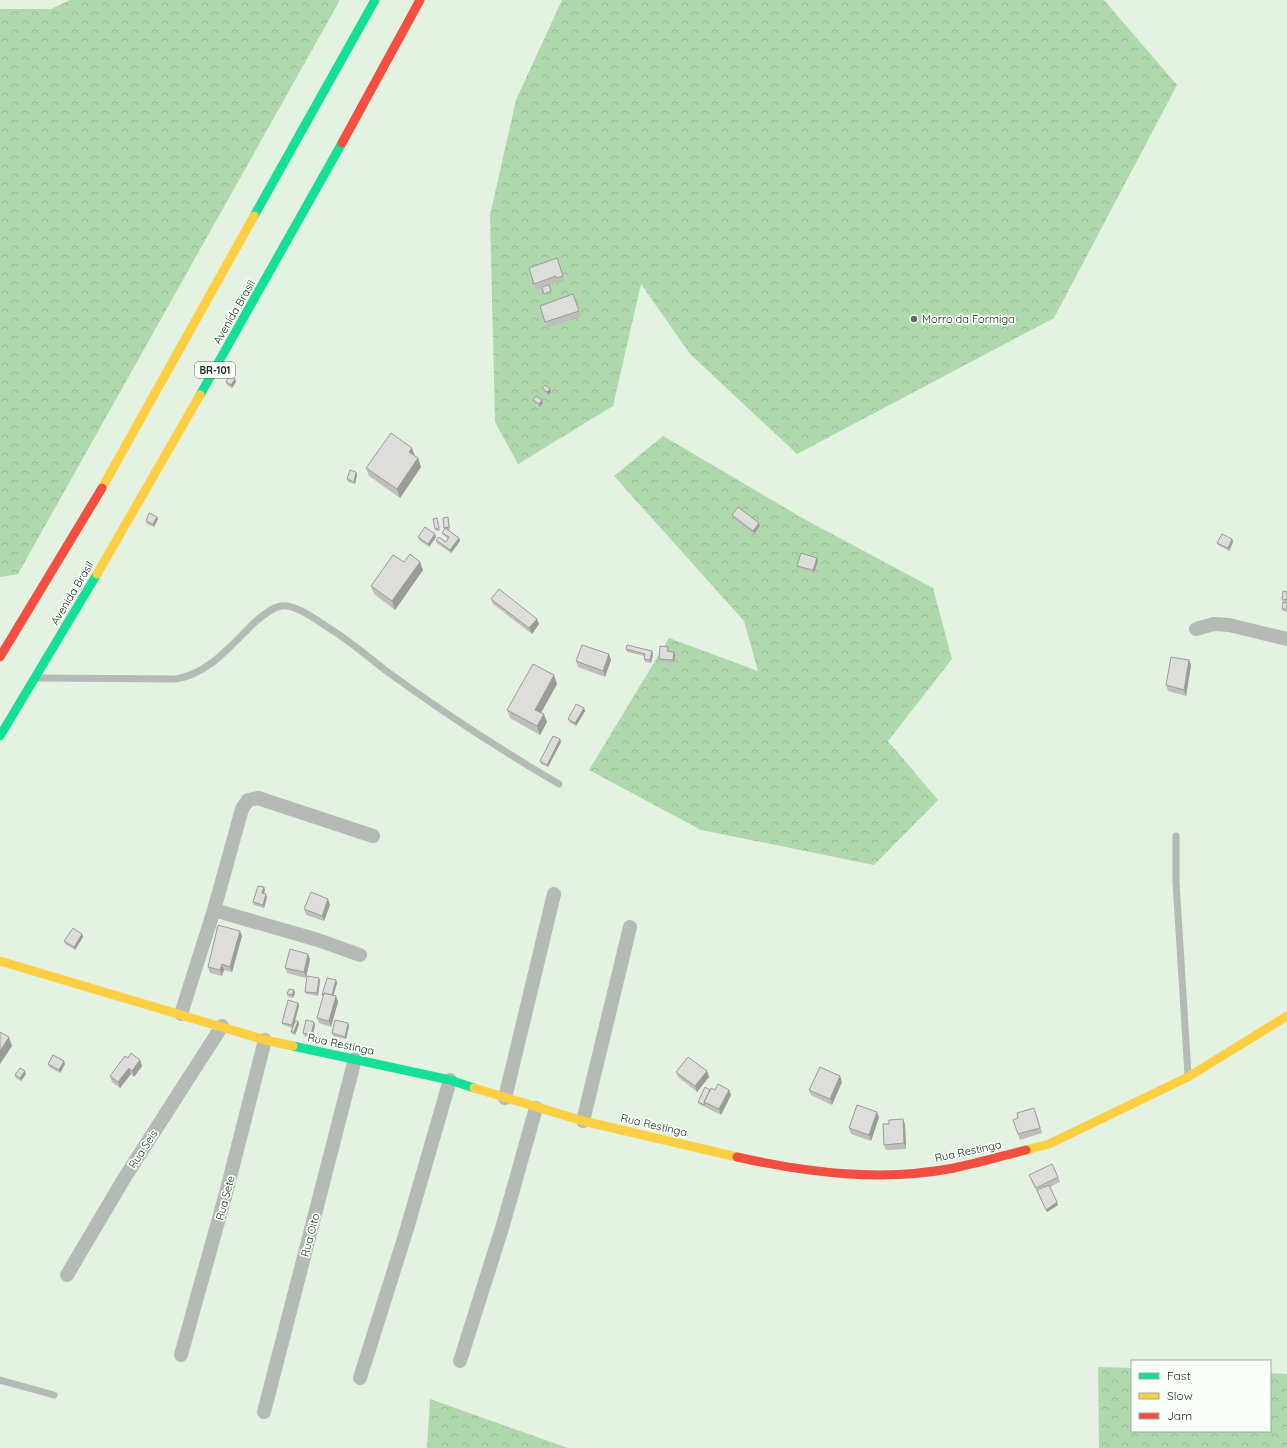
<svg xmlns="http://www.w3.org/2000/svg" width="1287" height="1448" font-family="Quicksand,sans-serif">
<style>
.forest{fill:url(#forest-crowns)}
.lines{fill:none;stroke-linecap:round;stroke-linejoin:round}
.lane{stroke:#b4bab4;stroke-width:7}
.street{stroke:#b4bab4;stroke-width:14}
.fast{stroke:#16e098;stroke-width:9}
.slow{stroke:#ffcf43;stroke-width:9}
.jam{stroke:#f24e42;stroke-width:9}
.wall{fill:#bebebb}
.shaded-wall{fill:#9b9b98}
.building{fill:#ddddd9;stroke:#9b9b98}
.poi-dot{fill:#626e62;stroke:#f8fef8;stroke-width:1.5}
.labels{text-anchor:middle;stroke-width:3.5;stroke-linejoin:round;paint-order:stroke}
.shield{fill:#f8fef8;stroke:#5f685f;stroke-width:1}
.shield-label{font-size:10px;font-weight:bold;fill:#1d271d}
.street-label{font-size:11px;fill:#1d271d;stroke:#f8fef8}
.poi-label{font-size:11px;fill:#1d271d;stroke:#f8fef8;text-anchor:start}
</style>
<defs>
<pattern id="forest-crowns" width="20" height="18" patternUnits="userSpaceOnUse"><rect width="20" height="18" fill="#afd9ad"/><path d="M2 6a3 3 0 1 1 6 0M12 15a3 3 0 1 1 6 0" fill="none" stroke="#96ba94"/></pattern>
</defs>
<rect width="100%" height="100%" fill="#e3f2e1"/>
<path class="forest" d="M 70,0 L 340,0 L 18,574 L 0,577 L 0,9 L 51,9 Z
M 562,0 L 1104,0 L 1177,85 L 1054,318 L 797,454 L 690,354 L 641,284 L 613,406 L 518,464 L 495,422 L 490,215 L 516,100 Z
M 663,436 L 806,520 L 933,588 L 952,659 L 888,741 L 938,800 L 874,865 L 701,830 L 589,770 L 669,638 L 758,671 L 744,621 L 614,476 Z
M 1098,1367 L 1132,1368 L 1132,1431 L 1270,1431 L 1270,1373 L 1287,1374 L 1287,1448 L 1099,1448 Z
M 430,1399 L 568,1448 L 427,1448 Z"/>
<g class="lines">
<path class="lane" d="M 39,678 L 176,679 C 209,674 232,644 255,622 C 262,616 271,608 281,606 C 295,603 319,622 332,630 C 351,642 367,656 385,670 C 441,711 499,749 559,784
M 1176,836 L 1176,882 L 1188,1074
M 0,1380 L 54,1395"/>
<path class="street" d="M 1196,629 L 1214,624 L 1229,625 L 1287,639
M 214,910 L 318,940 L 360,955
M 181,1014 L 214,910 L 242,809 L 248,800 L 258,798 L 373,836
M 505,1098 L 554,894
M 583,1121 L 630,927
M 67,1275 L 125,1177 L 222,1026
M 181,1355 L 226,1193 L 265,1040
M 460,1361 L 503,1225 L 536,1108
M 360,1378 L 406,1232 L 450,1080
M 264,1412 L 355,1059"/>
<path class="fast" d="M 254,216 L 375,0
M 200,395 L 342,143
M 0,736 L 97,574
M 293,1046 L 450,1080 L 474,1088"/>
<path class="slow" d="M 102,488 L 254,216
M 97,574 L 200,395
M 0,961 L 265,1040 L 293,1046
M 474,1088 L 583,1121 L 737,1157
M 1026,1150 L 1049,1144 L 1188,1077 L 1287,1016"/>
<path class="jam" d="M 342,143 L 420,0
M 0,657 L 102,488
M 737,1157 C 808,1173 882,1182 954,1168 C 978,1163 1002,1156 1026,1150"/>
</g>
<path class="wall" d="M 557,258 L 565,281 L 558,283 L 558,282 L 549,285 L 552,294 L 545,296 L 542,288 L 536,290 L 529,268 Z
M 573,294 L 581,316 L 547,328 L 540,306 Z
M 235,379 L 236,382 L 232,388 L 227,385 L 226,382 Z
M 542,388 L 551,392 L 548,395 L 543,391 Z
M 533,400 L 543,403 L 540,407 L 534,402 Z
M 418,458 L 421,467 L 400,498 L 369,476 L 366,468 Z
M 357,475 L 355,484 L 348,482 L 347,479 Z
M 732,515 L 760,526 L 754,534 L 733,518 Z
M 157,517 L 158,519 L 154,527 L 147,524 L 146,521 Z
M 449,520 L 450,530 L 448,530 L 459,538 L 460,541 L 451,553 L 437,543 L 436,540 L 446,542 L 448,539 L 443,535 L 442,533 L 445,529 L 444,528 Z
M 438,521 L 440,531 L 436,531 L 435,529 Z
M 435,534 L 436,537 L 429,547 L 419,540 L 418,537 Z
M 1232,539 L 1233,542 L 1229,551 L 1218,545 L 1217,543 Z
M 817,558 L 818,561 L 814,573 L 798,568 L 797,566 Z
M 404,562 L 420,562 L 423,570 L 395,610 L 374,594 L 371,586 Z
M 1287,592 L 1287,612 L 1283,611 L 1282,609 L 1283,602 L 1282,599 Z
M 491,599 L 539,624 L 532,634 L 493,604 Z
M 626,649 L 652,651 L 653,654 L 651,663 L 645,662 L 644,659 L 645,656 L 627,652 Z
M 669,650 L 669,651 L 675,655 L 674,663 L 660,662 L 659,659 Z
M 609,654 L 611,660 L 605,677 L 578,667 L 576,661 Z
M 1189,660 L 1191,665 L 1186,696 L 1168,691 L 1166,685 Z
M 557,684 L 541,713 L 547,722 L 540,735 L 510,718 L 507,710 Z
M 584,708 L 585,711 L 576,726 L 569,722 L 568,719 Z
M 561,742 L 548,767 L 541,764 L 540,761 Z
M 264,887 L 265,890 L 264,894 L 267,897 L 264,908 L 254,905 L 253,902 Z
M 328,899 L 330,905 L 324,921 L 306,915 L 304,909 Z
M 240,931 L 242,936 L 232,972 L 224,970 L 222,976 L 210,973 L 208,967 Z
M 82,934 L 83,937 L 75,950 L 65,944 L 64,941 Z
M 310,959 L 306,978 L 287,973 L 285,968 Z
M 320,980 L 318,996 L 306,994 L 305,992 Z
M 336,980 L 337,983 L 333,995 L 336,996 L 338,1002 L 331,1027 L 319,1023 L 317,1018 L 323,998 L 322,995 Z
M 294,990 L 295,993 L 293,998 L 288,997 L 287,994 Z
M 298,1003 L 299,1006 L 295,1021 L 298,1021 L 299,1024 L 295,1035 L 292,1034 L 291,1032 L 292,1028 L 283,1025 L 282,1023 Z
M 315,1025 L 312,1038 L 304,1036 L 303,1033 Z
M 349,1026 L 346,1039 L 333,1036 L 332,1033 Z
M 128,1058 L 140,1060 L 142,1066 L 134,1077 L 131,1074 L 120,1088 L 112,1082 L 110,1076 Z
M 48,1064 L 65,1064 L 60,1073 L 49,1067 Z
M 707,1071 L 709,1077 L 697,1092 L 678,1077 L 676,1072 Z
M 26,1074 L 21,1081 L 16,1078 L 15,1075 Z
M 842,1082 L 832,1105 L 811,1095 L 809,1090 Z
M 710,1090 L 729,1090 L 731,1095 L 721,1115 L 699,1104 L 698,1102 Z
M 1036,1113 L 1042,1133 L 1020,1140 L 1018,1134 L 1018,1118 Z
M 879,1117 L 871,1141 L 851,1134 L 849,1128 Z
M 903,1119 L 905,1125 L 906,1149 L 886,1150 L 884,1145 L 889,1124 Z
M 1029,1175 L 1058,1177 L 1060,1182 L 1050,1187 L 1058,1205 L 1047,1212 L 1031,1180 Z"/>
<path class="shaded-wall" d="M 235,379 L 236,382 L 232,388 L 231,385 Z
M 550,389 L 551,392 L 548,395 L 547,392 Z
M 542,400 L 543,403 L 540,407 L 539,404 Z
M 412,448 L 415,456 L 409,452 Z
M 418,458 L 421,467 L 400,498 L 397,489 Z
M 356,472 L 357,475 L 355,484 L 354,482 Z
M 157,517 L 158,519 L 154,527 L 153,524 Z
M 759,523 L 760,526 L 754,534 L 753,531 Z
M 435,534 L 436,537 L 429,547 L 428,544 Z
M 459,538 L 460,541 L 451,553 L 450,550 Z
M 1232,539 L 1233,542 L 1229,551 L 1228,548 Z
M 817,558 L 818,561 L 814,573 L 813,570 Z
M 420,562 L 423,570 L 395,610 L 392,601 Z
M 537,619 L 539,624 L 532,634 L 529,628 Z
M 652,651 L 653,654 L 651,663 L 650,660 Z
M 674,652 L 675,655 L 674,663 L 673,660 Z
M 609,654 L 611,660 L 605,677 L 603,671 Z
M 1189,660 L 1191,665 L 1186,696 L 1184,690 Z
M 554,675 L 557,684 L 538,718 L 535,710 Z
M 584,708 L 585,711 L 576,726 L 575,723 Z
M 544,714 L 547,722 L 540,735 L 537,726 Z
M 560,739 L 561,742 L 548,767 L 547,765 Z
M 264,887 L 265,890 L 263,896 L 262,893 Z
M 266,894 L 267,897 L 264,908 L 263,905 Z
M 328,899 L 330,905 L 324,921 L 322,916 Z
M 240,931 L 242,936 L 232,972 L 230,967 Z
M 82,934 L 83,937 L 75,950 L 74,947 Z
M 308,954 L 310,959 L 306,978 L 304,972 Z
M 222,964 L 224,970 L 222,976 L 220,970 Z
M 319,978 L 320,980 L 318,996 L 317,993 Z
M 336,980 L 337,983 L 332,1000 L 331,997 Z
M 294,990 L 295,993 L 293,998 L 292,995 Z
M 336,996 L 338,1002 L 331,1027 L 329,1021 Z
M 298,1003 L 299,1006 L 293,1028 L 292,1025 Z
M 298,1021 L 299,1024 L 295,1035 L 294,1032 Z
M 314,1022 L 315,1025 L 312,1038 L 311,1035 Z
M 348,1023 L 349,1026 L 346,1039 L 345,1037 Z
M 9,1037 L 12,1046 L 0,1064 L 0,1051 Z
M 140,1060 L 142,1066 L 134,1077 L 132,1071 Z
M 64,1061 L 65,1064 L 60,1073 L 59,1070 Z
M 129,1068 L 131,1074 L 120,1088 L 118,1082 Z
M 25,1071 L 26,1074 L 21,1081 L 20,1078 Z
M 707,1071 L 709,1077 L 697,1092 L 695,1086 Z
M 840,1076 L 842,1082 L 832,1105 L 830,1099 Z
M 729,1090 L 731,1095 L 721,1115 L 719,1109 Z
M 877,1112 L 879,1117 L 871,1141 L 869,1135 Z
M 903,1119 L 905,1125 L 906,1149 L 904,1143 Z
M 1057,1202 L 1058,1205 L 1047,1212 L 1046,1210 Z"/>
<path class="building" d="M 557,258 L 563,276 L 556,278 L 556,276 L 534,284 L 529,268 Z
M 549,285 L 551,291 L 544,294 L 542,287 Z
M 573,294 L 579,311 L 545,322 L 540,306 Z
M 229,376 L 235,379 L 231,385 L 226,382 Z
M 545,385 L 550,389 L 547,392 L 542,388 Z
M 536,396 L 542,400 L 539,404 L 533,400 Z
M 391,433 L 412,448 L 409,452 L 418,458 L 397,489 L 366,468 Z
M 350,470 L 356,472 L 354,482 L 347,479 Z
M 738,507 L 759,523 L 753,531 L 732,515 Z
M 149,513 L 157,517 L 153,524 L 146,521 Z
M 448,517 L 449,527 L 444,528 L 443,518 Z
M 437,518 L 439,528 L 435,529 L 433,519 Z
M 425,527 L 435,534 L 428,544 L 418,537 Z
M 445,528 L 459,538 L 450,550 L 436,540 L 439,537 L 446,542 L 449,537 L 442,533 Z
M 1222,534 L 1232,539 L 1228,548 L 1217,543 Z
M 801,553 L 817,558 L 813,570 L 797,566 Z
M 410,554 L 420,562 L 392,601 L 371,586 L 393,555 L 404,562 Z
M 499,589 L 537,619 L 529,628 L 491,599 Z
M 1283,591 L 1287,592 L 1287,600 L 1282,599 Z
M 1283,602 L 1287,603 L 1287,609 L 1282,609 Z
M 582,645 L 609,654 L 603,671 L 576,661 Z
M 627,645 L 652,651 L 650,660 L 644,659 L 645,654 L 626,649 Z
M 660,646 L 668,647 L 667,651 L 674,652 L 673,660 L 659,659 Z
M 1171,657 L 1189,660 L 1184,690 L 1166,685 Z
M 533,664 L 554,675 L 535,710 L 544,714 L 537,726 L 507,710 Z
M 576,704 L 584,708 L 575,723 L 568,719 Z
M 553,736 L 560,739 L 547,765 L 540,761 Z
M 258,886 L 264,887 L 262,893 L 266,894 L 263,905 L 253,902 Z
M 311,892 L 328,899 L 322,916 L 304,909 Z
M 218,925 L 240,931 L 230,967 L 222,964 L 220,970 L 208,967 Z
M 73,928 L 82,934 L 74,947 L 64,941 Z
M 290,949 L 308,954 L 304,972 L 285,968 Z
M 307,976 L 319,978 L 317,993 L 305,992 Z
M 327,978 L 336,980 L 332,995 L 324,993 L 324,995 L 322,995 Z
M 289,989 L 294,990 L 292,995 L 287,994 Z
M 324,993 L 336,996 L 329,1021 L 317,1018 Z
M 288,1000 L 298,1003 L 292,1025 L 282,1023 Z
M 306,1020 L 314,1022 L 311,1035 L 303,1033 Z
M 335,1020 L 348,1023 L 345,1037 L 332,1033 Z
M 295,1021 L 298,1021 L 294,1032 L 291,1032 Z
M 0,1032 L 9,1037 L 0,1051 Z
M 131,1053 L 140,1060 L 132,1071 L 129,1068 L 118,1082 L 110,1076 L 125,1056 L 128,1058 Z
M 53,1055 L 64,1061 L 59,1070 L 48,1064 Z
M 688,1057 L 707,1071 L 695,1086 L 676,1072 Z
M 820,1067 L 840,1076 L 830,1099 L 809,1090 Z
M 20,1068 L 25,1071 L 20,1078 L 15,1075 Z
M 718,1084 L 729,1090 L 719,1109 L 704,1102 L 711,1088 L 715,1090 Z
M 705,1087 L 710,1090 L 704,1102 L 705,1105 L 698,1102 Z
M 857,1105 L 877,1112 L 869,1135 L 849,1128 Z
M 1034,1108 L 1040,1128 L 1018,1134 L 1013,1120 L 1018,1118 L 1017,1113 Z
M 903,1119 L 904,1143 L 884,1145 L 883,1124 L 889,1124 L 889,1120 Z
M 1052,1164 L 1058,1177 L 1036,1188 L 1029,1175 Z
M 1049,1185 L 1057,1202 L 1046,1210 L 1037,1190 Z"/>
<circle class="poi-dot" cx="914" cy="319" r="4"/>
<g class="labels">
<rect class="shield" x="195" y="362" width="40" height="16" rx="3"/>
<g class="shield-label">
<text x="215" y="374">BR-101</text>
</g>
<g class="street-label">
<text transform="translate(234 312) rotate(-60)" y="4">Avenida Brasil</text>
<text transform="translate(72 593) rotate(-59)" y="4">Avenida Brasil</text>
<text transform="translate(341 1044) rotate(12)" y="4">Rua Restinga</text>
<text transform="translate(654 1125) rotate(13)" y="4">Rua Restinga</text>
<text transform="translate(143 1149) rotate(-57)" y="4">Rua Seis</text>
<text transform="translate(968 1151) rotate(-12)" y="4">Rua Restinga</text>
<text transform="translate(225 1198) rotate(-75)" y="4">Rua Sete</text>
<text transform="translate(310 1235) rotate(-75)" y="4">Rua Oito</text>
</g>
<g class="poi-label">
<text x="922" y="323">Morro da Formiga</text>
</g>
</g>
<rect x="1131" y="1360" width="140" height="72" fill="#f8fef8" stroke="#a0a8a0"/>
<rect x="1139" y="1373" width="20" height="6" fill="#16e098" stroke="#a0a8a0"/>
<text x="1167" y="1380" font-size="12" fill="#1d271d">Fast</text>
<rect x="1139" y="1393" width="20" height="6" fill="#ffcf43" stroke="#a0a8a0"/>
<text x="1167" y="1400" font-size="12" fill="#1d271d">Slow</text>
<rect x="1139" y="1413" width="20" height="6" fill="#f24e42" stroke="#a0a8a0"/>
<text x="1167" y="1420" font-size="12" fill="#1d271d">Jam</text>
</svg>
